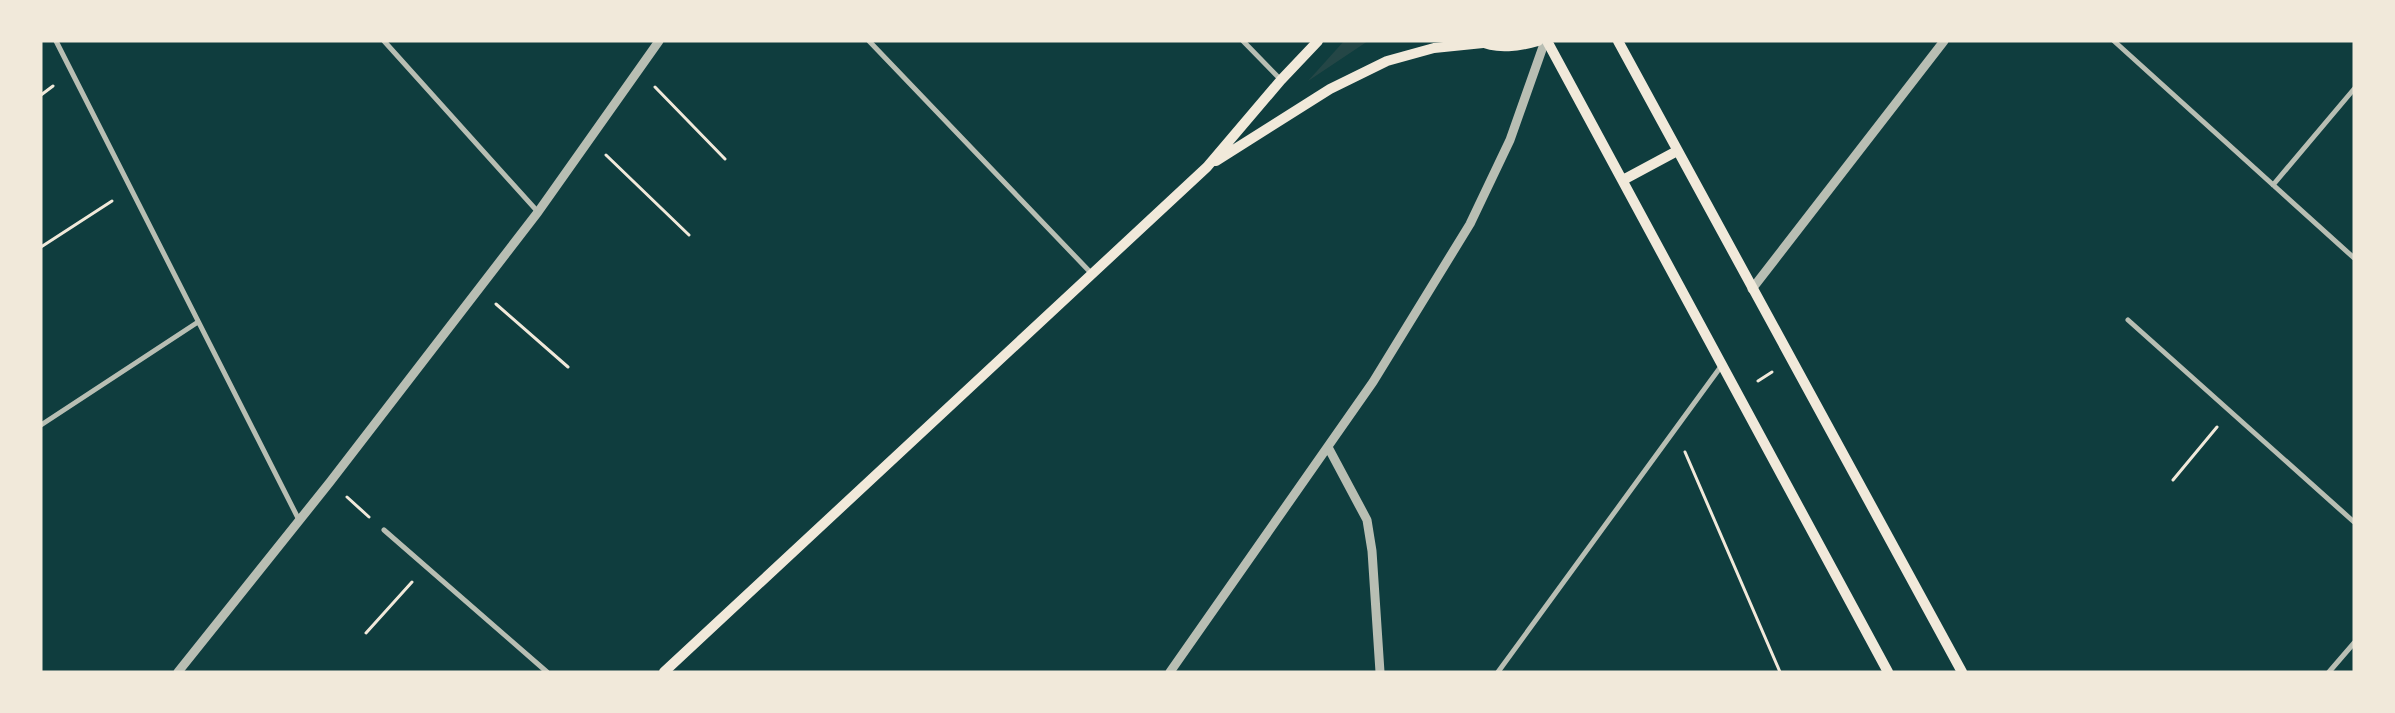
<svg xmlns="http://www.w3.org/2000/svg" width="2395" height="713" font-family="Figtree,sans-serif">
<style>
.green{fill:#244646}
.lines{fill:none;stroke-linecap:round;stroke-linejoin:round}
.path{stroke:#f1e9da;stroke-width:3}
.minor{stroke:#b8beb3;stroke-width:5}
.tertiary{stroke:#b8beb3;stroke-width:9}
.secondary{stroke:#f1e9da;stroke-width:10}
</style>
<rect width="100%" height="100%" fill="#0f3d3e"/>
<path class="green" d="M 1344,41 L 1368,41 L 1308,81 Z"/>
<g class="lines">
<path class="path" d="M 655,87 L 725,159
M 41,95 L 53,86
M 606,155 L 689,235
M 41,247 L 112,201
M 496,304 L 568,367
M 1758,381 L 1772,372
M 1685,452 L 1780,672
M 2173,480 L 2217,427
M 347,497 L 369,517
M 366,633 L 412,582"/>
<path class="minor" d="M 56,41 L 299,520
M 384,41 L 538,212
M 869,41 L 1092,274
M 1243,41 L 1281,80
M 2114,41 L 2354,258
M 2273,185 L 2354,89
M 2128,320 L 2354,522
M 41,425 L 198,322
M 384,530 L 547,672
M 1498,672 L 1722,365
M 2329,672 L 2354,643"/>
<path class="tertiary" d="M 1752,289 L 1944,41
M 1328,447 L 1367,520 L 1372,551 L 1380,672
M 178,672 L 330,482 L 538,212 L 659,41
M 1170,672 L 1373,382 L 1470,224 L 1510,140 L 1545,41"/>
<path class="secondary" d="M 1480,41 C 1496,50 1521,46 1538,41
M 1547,41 L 1888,672
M 1618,41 L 1962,672
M 1216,161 L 1330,89 L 1387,61 L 1434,48 L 1483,43
M 1623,180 L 1677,151
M 664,672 L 1207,167 L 1281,80 L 1318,41"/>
</g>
<rect width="2395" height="713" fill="none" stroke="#f1e9da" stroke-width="85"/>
</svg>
